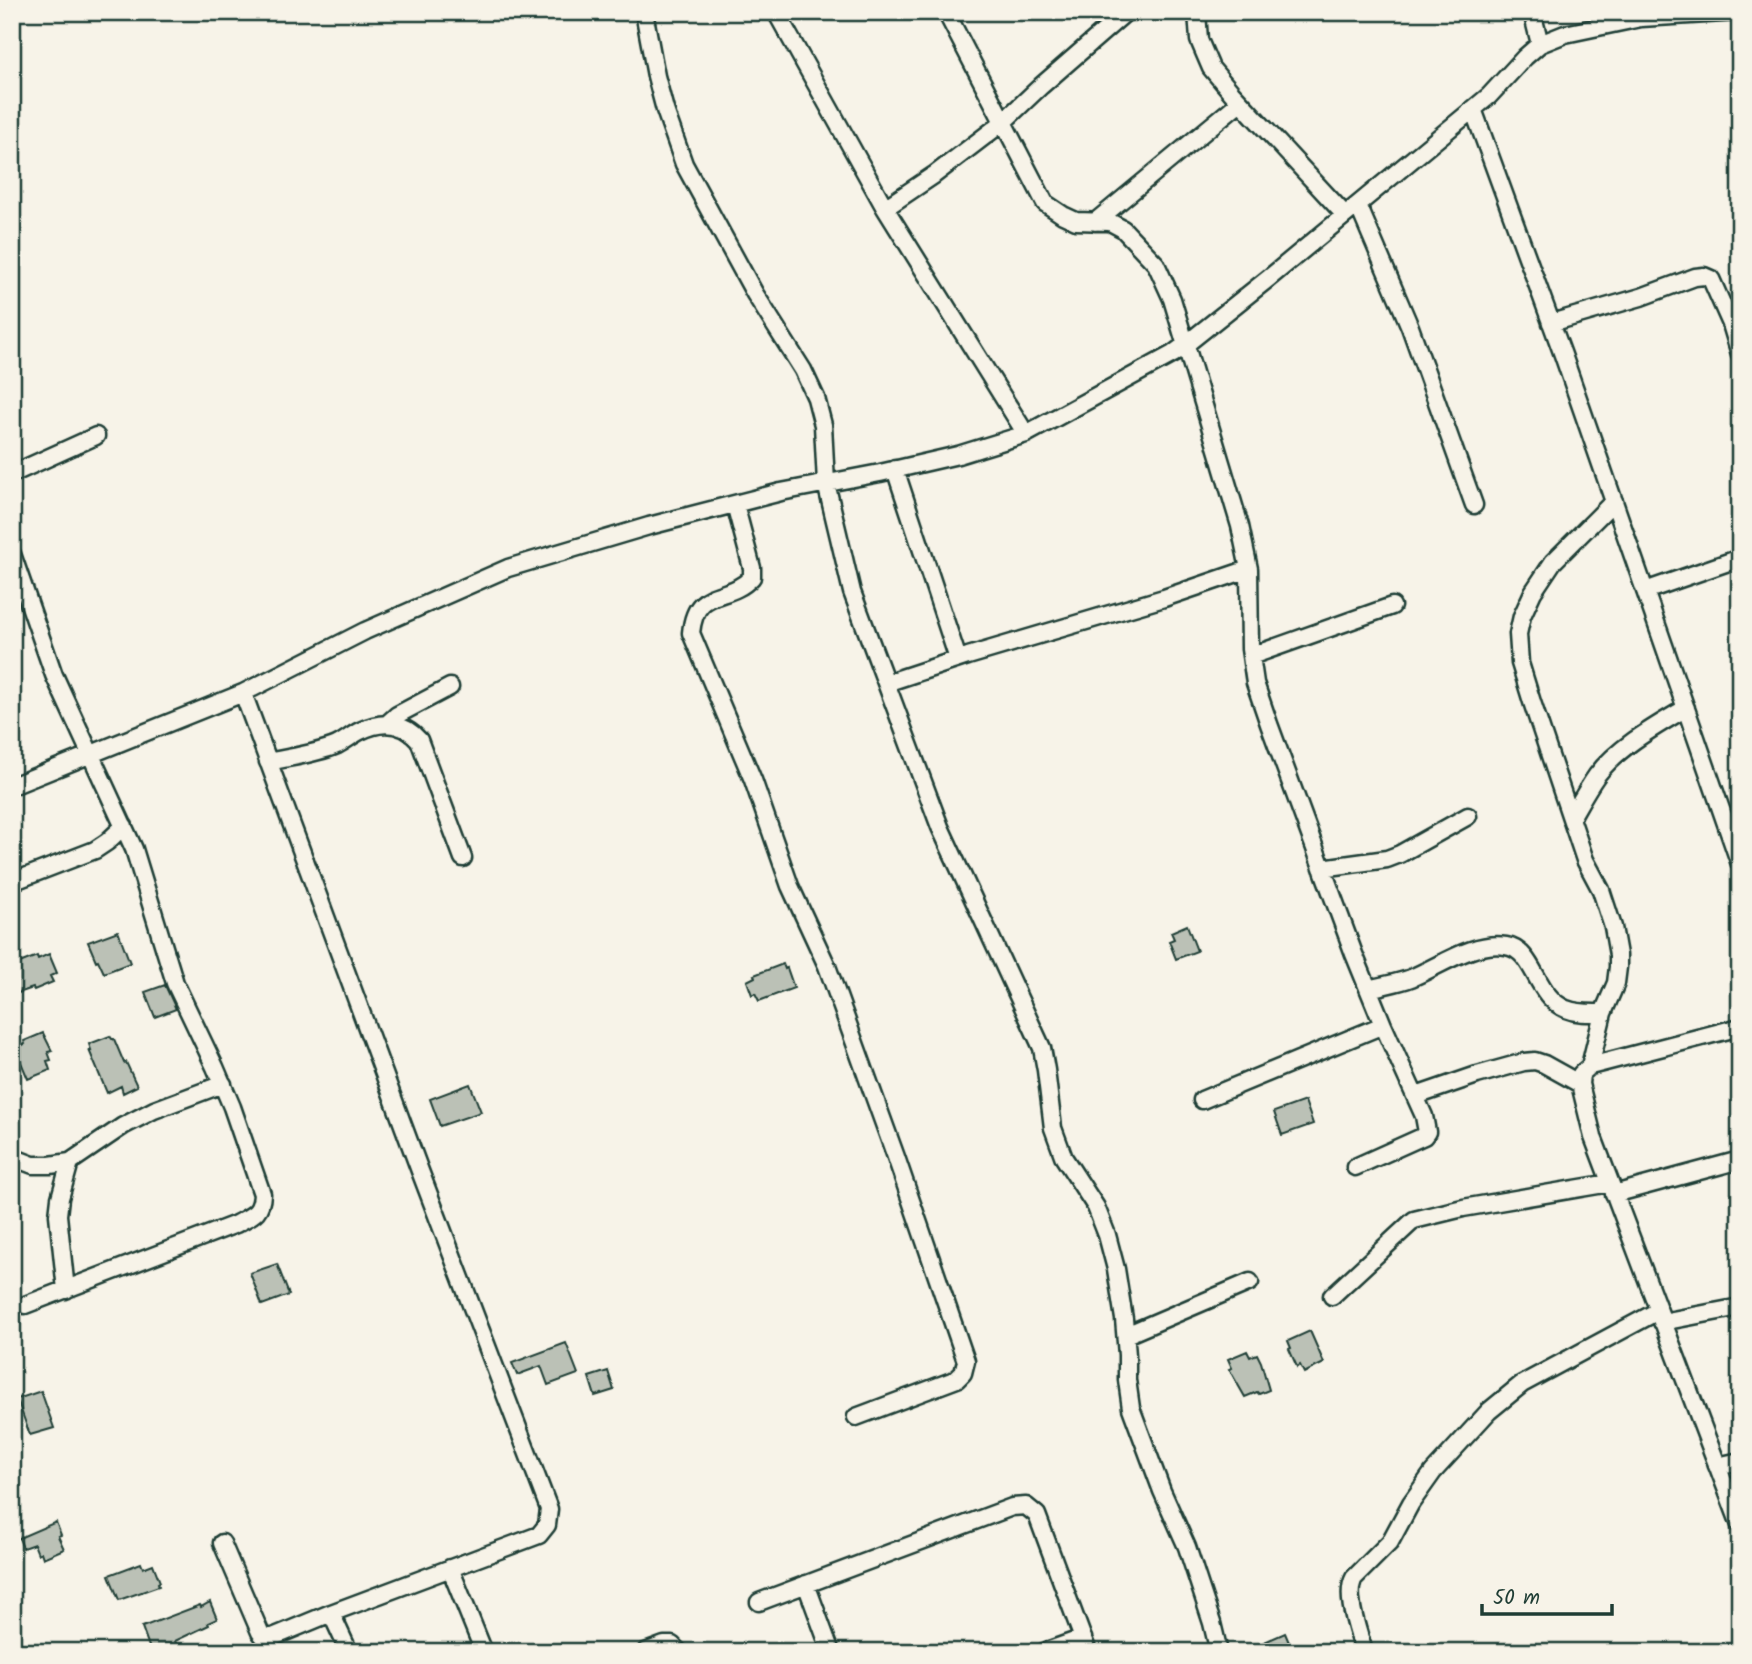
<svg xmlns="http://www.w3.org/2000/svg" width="1752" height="1664" font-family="Kalam,sans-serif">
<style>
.building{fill:#bbc1b6;stroke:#1f3d34;stroke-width:2}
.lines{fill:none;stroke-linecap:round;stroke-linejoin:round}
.street-casing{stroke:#1f3d34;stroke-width:21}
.street{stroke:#f7f3e8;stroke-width:16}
</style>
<rect width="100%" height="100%" fill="#f7f3e8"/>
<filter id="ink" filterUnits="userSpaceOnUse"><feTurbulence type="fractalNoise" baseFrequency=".0143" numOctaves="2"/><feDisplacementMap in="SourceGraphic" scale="14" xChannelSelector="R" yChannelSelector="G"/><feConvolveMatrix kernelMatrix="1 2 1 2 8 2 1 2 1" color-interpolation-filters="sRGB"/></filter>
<g filter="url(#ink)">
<path class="building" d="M 1187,925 L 1197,951 L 1176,959 L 1169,941 L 1174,939 L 1171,932 Z
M 118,931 L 130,963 L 104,973 L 98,960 L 96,961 L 88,942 Z
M 49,954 L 57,973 L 50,976 L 53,982 L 34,990 L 33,988 L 12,995 L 12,966 L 37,956 L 38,959 Z
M 783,964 L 785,969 L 787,968 L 794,988 L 759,1001 L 755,993 L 752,995 L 747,981 L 755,977 L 754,975 Z
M 165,985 L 176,1009 L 155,1017 L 145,992 Z
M 43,1033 L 52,1051 L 48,1052 L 51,1060 L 47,1061 L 50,1070 L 28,1079 L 15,1048 L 25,1044 L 24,1041 Z
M 110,1036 L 112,1039 L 114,1039 L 124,1063 L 126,1062 L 137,1086 L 123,1093 L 121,1086 L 107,1093 L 89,1050 L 91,1050 L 89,1044 Z
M 470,1084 L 481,1112 L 440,1126 L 430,1099 Z
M 1305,1101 L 1313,1124 L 1282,1135 L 1274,1112 Z
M 277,1264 L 289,1295 L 262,1305 L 250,1273 Z
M 1310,1331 L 1324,1363 L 1304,1373 L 1300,1365 L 1297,1367 L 1289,1349 L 1291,1348 L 1288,1341 Z
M 566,1343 L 578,1374 L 548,1385 L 541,1366 L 517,1375 L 512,1363 Z
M 1247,1351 L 1250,1357 L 1257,1354 L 1261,1362 L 1269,1390 L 1259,1394 L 1257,1392 L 1245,1397 L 1229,1369 L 1232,1368 L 1228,1359 Z
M 608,1371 L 614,1390 L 595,1396 L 589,1377 Z
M 41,1391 L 54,1428 L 30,1435 L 17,1399 Z
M 56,1522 L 61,1535 L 58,1536 L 64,1549 L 43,1558 L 41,1552 L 38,1554 L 34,1544 L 23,1548 L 19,1538 Z
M 141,1563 L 143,1568 L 153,1564 L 160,1582 L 158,1583 L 159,1586 L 119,1600 L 109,1575 Z
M 210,1602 L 217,1619 L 208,1623 L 209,1625 L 175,1641 L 178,1647 L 165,1652 L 151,1652 L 142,1627 L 200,1605 L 201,1607 Z
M 1285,1633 L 1293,1652 L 1242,1652 Z"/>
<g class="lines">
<g class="street-casing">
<path id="street" d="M 644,12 L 656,76 L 665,110 L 684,164 L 755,294 L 803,370 L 816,398 L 823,425 L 826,483 L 852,592 L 940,827 L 1042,1048 L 1046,1070 L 1053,1128 L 1064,1158 L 1096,1207 L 1107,1235 L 1116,1269 L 1124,1319 L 1127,1355 L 1127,1380 L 1131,1408 L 1162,1491 L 1187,1547 L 1212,1623 L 1219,1652
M 776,12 L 885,208 L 1026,434
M 946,12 L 1045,203 L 1063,215 L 1076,221 L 1110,222 L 1123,229 L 1156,264 L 1172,299 L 1240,526 L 1249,569 L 1250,649 L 1255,683 L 1269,724 L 1354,954 L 1383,1025 L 1424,1116 L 1427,1132 L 1424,1136 L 1355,1167
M 1197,12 L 1199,40 L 1211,68 L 1232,93 L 1345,215
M 1532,12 L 1540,44
M 1473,109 L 1563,355 L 1740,864
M 1358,205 L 1410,327 L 1474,505
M 885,208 L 934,175 L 1002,123 L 1041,86 L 1126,12
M 1095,222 L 1240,102
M 1551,323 L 1641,297 L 1695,277 L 1704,276 L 1711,279 L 1731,324 L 1740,354
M 895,469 L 958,659
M 12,474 L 96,436
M 735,504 L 752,568 L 752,577 C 727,604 696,584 691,633 L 753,780 L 790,886 L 827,966 L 896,1157 L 966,1361 L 963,1373 L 957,1379 L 856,1417
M 12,554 L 54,675 L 134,849 L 175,983 L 215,1067 L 232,1107 L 262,1194 C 261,1214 252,1215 236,1224 L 25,1305
M 1645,591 L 1740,558
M 1251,656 L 1392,606
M 886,683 L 968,656 L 1164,598 L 1249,569
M 387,724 L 397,715 L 450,687
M 268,762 C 290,757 316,754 337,745 C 345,741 352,735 360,731 C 382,720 403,722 419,740 L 463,858
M 12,786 L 243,693 L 365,631 L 508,568 L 649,526 L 781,492 L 880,473 L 958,455 L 1026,434 L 1173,354 L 1185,345 L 1269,278 L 1489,96 L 1525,57 L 1540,44 L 1565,34 L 1641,18 L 1740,12
M 1571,818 C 1579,804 1587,789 1597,775 C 1618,747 1656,726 1686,708
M 1322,868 L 1387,859 L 1400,854 L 1468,816
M 12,882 L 95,850 L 107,842 L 124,826
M 1369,989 C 1383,985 1398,983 1411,978 C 1440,966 1473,941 1506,946 C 1535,950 1535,997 1566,1009 C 1578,1014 1591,1013 1603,1013
M 1740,1027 L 1590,1066 L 1581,1074 L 1580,1084 L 1593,1137 L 1740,1525
M 1590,1066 L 1603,1013 L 1616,983 L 1618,967 L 1618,955 L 1613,927 L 1601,890 L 1585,860 L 1532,702 L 1520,663 L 1518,634 L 1522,616 L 1533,592 L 1553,562 L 1614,501
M 1416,1096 L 1477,1075 L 1524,1062 L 1535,1061 L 1544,1064 L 1580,1084
M 1202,1100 L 1383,1025
M 12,1157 L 33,1165 L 50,1165 L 70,1162 L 123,1126 L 154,1110 L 223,1084
M 1614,1194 L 1740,1160
M 66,1290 L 58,1215 L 60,1198 L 70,1162
M 1332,1296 L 1414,1220 L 1463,1208 L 1610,1183
M 1662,1322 L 1740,1307
M 1126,1335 L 1250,1282
M 1717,1466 L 1740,1461
M 222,1543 L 260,1632 L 264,1637 L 273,1637 L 331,1613 L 539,1535 L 547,1525 L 549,1509 L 420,1171 L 243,693
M 450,1568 L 484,1652
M 806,1584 L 831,1652
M 759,1602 L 1012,1507 L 1026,1506 L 1037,1515 L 1088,1652
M 331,1613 L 349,1652
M 645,1652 L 664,1645 L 672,1645 L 679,1652
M 1044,1652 L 1083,1638
M 1364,1652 C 1359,1632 1344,1596 1354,1578 L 1390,1542 L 1411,1503 L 1433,1472 L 1489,1411 L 1522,1384 L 1658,1311"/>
</g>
<use href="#street" class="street"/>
</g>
</g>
<rect width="1752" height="1664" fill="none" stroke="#f7f3e8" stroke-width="42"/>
<rect x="21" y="21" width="1710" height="1622" fill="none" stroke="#1f3d34" stroke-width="2.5" filter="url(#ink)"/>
<path d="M1482 1604v10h130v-10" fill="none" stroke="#1f3d34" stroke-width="3.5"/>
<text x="1493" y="1604" font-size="21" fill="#1f3d34" stroke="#f7f3e8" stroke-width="5" paint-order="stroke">50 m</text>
</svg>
